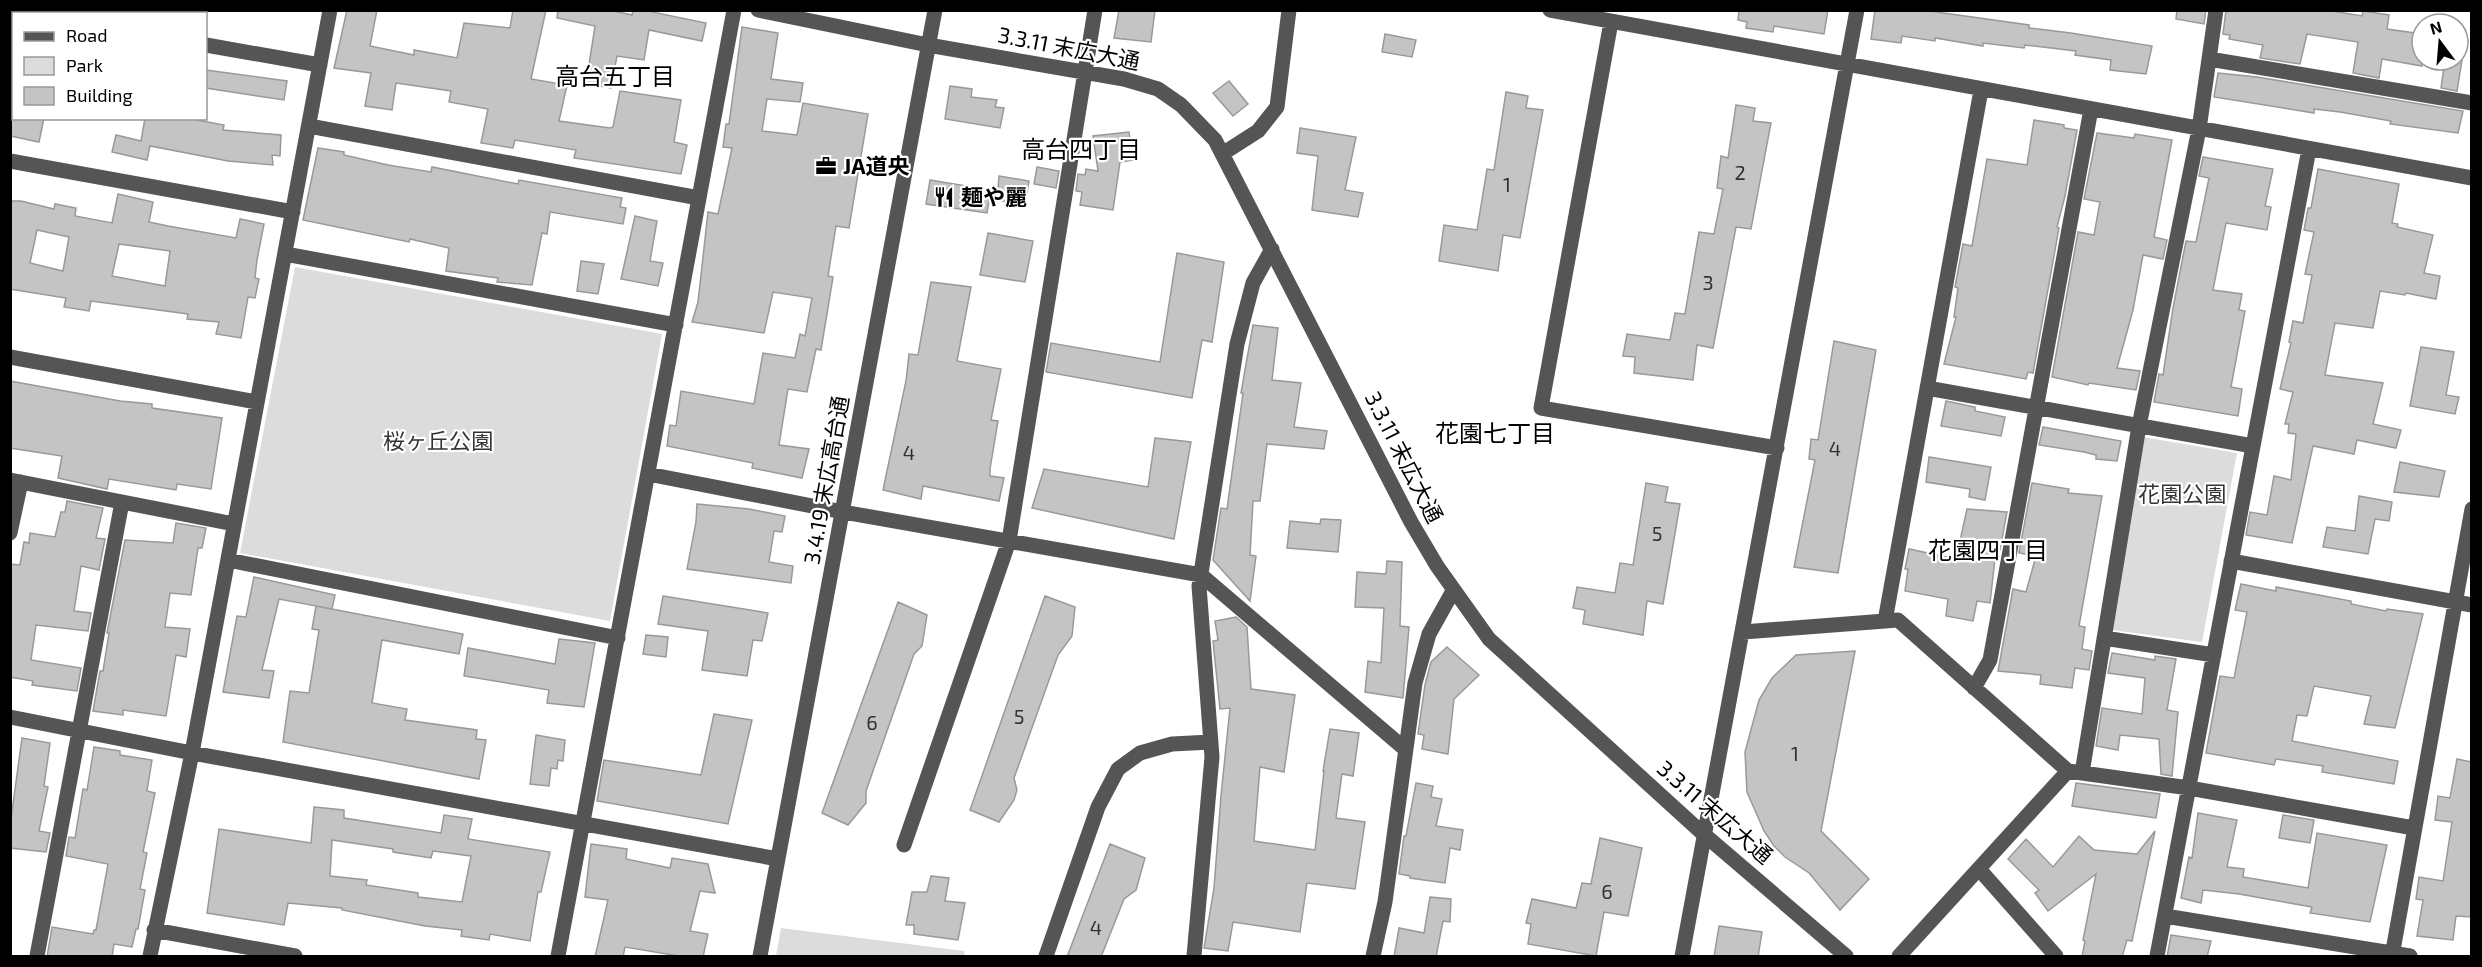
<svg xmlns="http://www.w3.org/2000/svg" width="2482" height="967" font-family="'Exo 2','Noto Sans JP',sans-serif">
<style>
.green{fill:#dcdcdc}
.building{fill:#c4c4c4;stroke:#999;stroke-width:1.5;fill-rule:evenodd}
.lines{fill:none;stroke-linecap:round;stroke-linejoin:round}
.minor{stroke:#555;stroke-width:15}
.labels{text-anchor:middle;stroke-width:4.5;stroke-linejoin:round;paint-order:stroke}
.number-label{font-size:20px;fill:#313131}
.street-label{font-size:22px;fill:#000;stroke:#fff}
.poi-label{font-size:22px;font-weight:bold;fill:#000;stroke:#fff;text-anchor:start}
.park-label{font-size:22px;fill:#333;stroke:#fff}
.neighbourhood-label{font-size:24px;fill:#000;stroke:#fff}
</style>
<rect width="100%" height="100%" fill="#fff"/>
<path class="green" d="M 295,267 L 662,334 L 610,621 L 240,553 Z
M 2143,437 L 2237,453 L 2202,642 L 2112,630 Z
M 781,928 L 964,951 L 965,956 L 776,956 Z"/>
<path class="building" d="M 347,10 L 377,10 L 370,46 L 414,55 L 414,50 L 457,58 L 464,23 L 510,28 L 513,10 L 546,10 L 531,79 L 567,85 L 559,121 L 610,128 L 613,127 L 620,91 L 681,100 L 674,142 L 687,145 L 681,174 L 574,158 L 576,150 L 515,140 L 513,148 L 481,143 L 488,109 L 449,102 L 451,91 L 396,83 L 392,110 L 365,106 L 371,73 L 334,68 Z
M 558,10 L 609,10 L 632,15 L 633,10 L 652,10 L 652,12 L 706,23 L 702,41 L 649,30 L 644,60 L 617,56 L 611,88 L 586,84 L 595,26 L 557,18 Z
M 1119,10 L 1155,10 L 1151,42 L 1114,38 Z
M 1739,10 L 1828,10 L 1824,34 L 1774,26 L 1773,32 L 1746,28 L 1747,22 L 1738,20 Z
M 1875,10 L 1922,10 L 2029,25 L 2029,28 L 2071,33 L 2152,46 L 2146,74 L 2110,70 L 2111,60 L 2075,55 L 2076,51 L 2025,45 L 2024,48 L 1983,43 L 1983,46 L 1935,38 L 1935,41 L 1902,36 L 1901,43 L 1871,39 Z
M 2177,10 L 2206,10 L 2204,24 L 2176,19 Z
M 2226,10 L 2326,10 L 2362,16 L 2363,11 L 2389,15 L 2387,29 L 2422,34 L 2422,66 L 2382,59 L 2379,78 L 2353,73 L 2358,42 L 2307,34 L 2300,64 L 2260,58 L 2263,45 L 2229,39 L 2230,35 L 2223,34 Z
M 742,27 L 778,33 L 771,79 L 803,83 L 800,102 L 767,99 L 762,131 L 797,135 L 803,103 L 868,114 L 849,228 L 836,226 L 828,276 L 833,277 L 821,350 L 816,349 L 807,392 L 788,389 L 779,445 L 809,449 L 802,478 L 752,468 L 753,463 L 667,446 L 670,425 L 676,426 L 681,391 L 754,404 L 763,353 L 795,358 L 800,334 L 805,336 L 812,298 L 773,292 L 764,333 L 692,322 L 698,302 L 708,212 L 718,214 L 732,148 L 723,147 L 726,124 L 729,124 Z
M 1385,34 L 1416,40 L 1412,57 L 1382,52 Z
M 2445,60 L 2462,60 L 2457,91 L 2441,88 Z
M 206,70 L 287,81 L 284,100 L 206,88 Z
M 2218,73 L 2257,77 L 2463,111 L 2458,133 L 2390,124 L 2391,121 L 2340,112 L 2314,109 L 2314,113 L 2214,97 Z
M 1229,81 L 1248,104 L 1233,116 L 1213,93 Z
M 950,86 L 972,89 L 971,97 L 997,100 L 995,107 L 1004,108 L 1000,128 L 945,119 Z
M 1506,92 L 1528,96 L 1526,108 L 1543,110 L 1520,238 L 1503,235 L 1498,271 L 1439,261 L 1444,225 L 1477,230 L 1487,169 L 1494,170 Z
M 1736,105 L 1755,108 L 1753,121 L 1771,123 L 1751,229 L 1736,227 L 1713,348 L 1697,345 L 1693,380 L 1634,373 L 1635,357 L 1623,356 L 1627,334 L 1670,340 L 1675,313 L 1685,314 L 1699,232 L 1714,234 L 1723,189 L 1717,188 L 1721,156 L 1728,158 Z
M 10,118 L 44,118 L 39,142 L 10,136 Z
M 145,118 L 186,118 L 224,125 L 223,130 L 281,135 L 280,156 L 272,155 L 273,165 L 228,161 L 150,146 L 147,160 L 112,152 L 116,135 L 141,141 Z
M 2034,120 L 2064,125 L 2064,128 L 2077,130 L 2065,196 L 2057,227 L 2059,228 L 2033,373 L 2028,372 L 2026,379 L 1944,364 L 1956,317 L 1954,317 L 1958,288 L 1955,287 L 1963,244 L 1972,246 L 1987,159 L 2027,165 Z
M 1300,128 L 1356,137 L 1345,190 L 1363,193 L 1358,217 L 1312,210 L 1318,156 L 1297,153 Z
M 1129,132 L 1133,160 L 1120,162 L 1113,210 L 1080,205 L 1082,192 L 1076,191 L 1078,174 L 1085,175 L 1086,169 L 1098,171 L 1093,136 Z
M 2097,133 L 2134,138 L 2135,134 L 2172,140 L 2154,237 L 2167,240 L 2163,259 L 2143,255 L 2133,310 L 2117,368 L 2140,371 L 2136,390 L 2089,383 L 2088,385 L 2052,377 L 2078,232 L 2094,235 L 2100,202 L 2084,199 Z
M 318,148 L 344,152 L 344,155 L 388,165 L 431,172 L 432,167 L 518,184 L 519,180 L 622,198 L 620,207 L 626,208 L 623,224 L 550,212 L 547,234 L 542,233 L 532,285 L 497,282 L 498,278 L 446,271 L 449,248 L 410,239 L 409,242 L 303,220 Z
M 2203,157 L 2273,169 L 2265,206 L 2271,207 L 2267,230 L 2226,223 L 2213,290 L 2242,294 L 2239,310 L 2245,311 L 2231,387 L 2242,389 L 2238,416 L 2154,402 L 2159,374 L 2163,375 L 2173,308 L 2186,241 L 2196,242 L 2209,178 L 2199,176 Z
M 1037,167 L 1059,171 L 1056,188 L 1034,184 Z
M 2318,169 L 2399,184 L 2392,223 L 2398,224 L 2397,227 L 2433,235 L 2424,273 L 2440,276 L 2436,299 L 2406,293 L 2405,295 L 2380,291 L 2373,328 L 2335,323 L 2325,375 L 2383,383 L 2373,424 L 2401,430 L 2396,448 L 2357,440 L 2354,454 L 2313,446 L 2292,543 L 2246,535 L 2250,512 L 2267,515 L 2274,476 L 2291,480 L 2296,434 L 2288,433 L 2289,424 L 2285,424 L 2293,392 L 2280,389 L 2291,343 L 2289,342 L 2293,321 L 2303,323 L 2312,275 L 2305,274 L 2314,232 L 2304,230 L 2308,208 L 2311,208 Z
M 999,176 L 1029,181 L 1025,205 L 997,200 Z
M 930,180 L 991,190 L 987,213 L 926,204 Z
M 118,194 L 153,202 L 149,222 L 168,226 L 236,238 L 240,219 L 264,224 L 257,260 L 255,278 L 259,279 L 255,298 L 248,297 L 241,338 L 216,334 L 219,322 L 187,319 L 188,314 L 91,301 L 89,311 L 64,307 L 66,298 L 10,289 L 10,201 L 21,201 L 54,209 L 55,204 L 76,208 L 75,216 L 112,223 ZM 37,230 L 69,237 L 63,271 L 30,263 ZM 119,244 L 170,251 L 165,286 L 112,276 Z
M 635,216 L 657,221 L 650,261 L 663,263 L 658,286 L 621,279 Z
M 988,233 L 1033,241 L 1025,282 L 980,275 Z
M 1177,253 L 1224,262 L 1212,342 L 1202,340 L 1192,398 L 1046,372 L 1051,343 L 1160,362 Z
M 581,261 L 604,264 L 598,294 L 577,291 Z
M 931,282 L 971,287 L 957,361 L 1001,369 L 991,420 L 998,421 L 990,469 L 990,476 L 1004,478 L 999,501 L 923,486 L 921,499 L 883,490 L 906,381 L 909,354 L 918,355 Z
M 1253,325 L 1278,328 L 1272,380 L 1301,383 L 1294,427 L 1327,431 L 1324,449 L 1267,444 L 1260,501 L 1253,501 L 1250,555 L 1256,556 L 1250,601 L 1213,560 L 1221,508 L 1227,509 L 1243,393 L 1241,393 L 1245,370 Z
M 1834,341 L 1876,350 L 1838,573 L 1794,567 L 1815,460 L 1809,459 L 1811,439 L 1818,440 Z
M 2421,347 L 2454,352 L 2446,395 L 2459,397 L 2455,414 L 2410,406 Z
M 10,381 L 120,401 L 152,404 L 152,408 L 222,418 L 211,489 L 177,484 L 176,490 L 109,479 L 107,489 L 58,478 L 62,456 L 10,448 Z
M 1946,401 L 1975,407 L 1975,411 L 2005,417 L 2001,436 L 1941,426 Z
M 2043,427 L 2121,441 L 2117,461 L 2096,459 L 2096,455 L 2084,452 L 2039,445 Z
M 1155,438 L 1191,442 L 1174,539 L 1032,508 L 1044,469 L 1148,487 Z
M 1929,457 L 1991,467 L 1985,500 L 1969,497 L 1970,489 L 1926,482 Z
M 2400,462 L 2445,471 L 2439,497 L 2394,492 Z
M 1646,483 L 1668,487 L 1665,502 L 1680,504 L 1663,604 L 1647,601 L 1643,635 L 1583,624 L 1585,610 L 1573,608 L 1577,587 L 1615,593 L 1620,563 L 1633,565 Z
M 2032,483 L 2069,489 L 2068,493 L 2102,496 L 2079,626 L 2085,627 L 2082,649 L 2092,651 L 2089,670 L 2075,668 L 2072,688 L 2040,684 L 2041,675 L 1998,671 L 2013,589 L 2026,592 L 2036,556 L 2019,553 Z
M 2359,496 L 2392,502 L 2389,521 L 2375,519 L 2368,554 L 2323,547 L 2327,527 L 2355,531 Z
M 67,501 L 103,508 L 96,538 L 105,539 L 99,570 L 81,566 L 74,611 L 91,613 L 88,631 L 36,625 L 31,660 L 81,668 L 77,691 L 32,685 L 33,681 L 10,677 L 10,564 L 20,565 L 24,542 L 29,543 L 30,533 L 55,537 L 61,512 L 65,512 Z
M 697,504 L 749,509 L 785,516 L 782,532 L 774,531 L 769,562 L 793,566 L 791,583 L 687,569 L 696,522 Z
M 1967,509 L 2007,512 L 2000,550 L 1996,550 L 1990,603 L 1977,601 L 1973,621 L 1946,616 L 1948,599 L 1905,591 L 1908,569 L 1905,569 L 1909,549 L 1956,559 Z
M 1321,519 L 1341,520 L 1338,552 L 1287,548 L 1290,521 L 1320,524 Z
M 176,523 L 206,528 L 202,548 L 198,548 L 191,595 L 170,593 L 165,627 L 190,629 L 186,657 L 176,655 L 166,716 L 123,710 L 123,715 L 93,711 L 100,671 L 103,671 L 109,633 L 107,633 L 125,540 L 173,543 Z
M 1387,561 L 1402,562 L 1400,626 L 1409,627 L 1403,698 L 1365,692 L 1368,661 L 1381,663 L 1384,608 L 1355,607 L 1357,572 L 1386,574 Z
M 254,577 L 335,595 L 332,609 L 279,599 L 262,670 L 274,671 L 269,698 L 223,692 L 237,616 L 246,617 Z
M 2241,584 L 2276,591 L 2276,587 L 2351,601 L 2351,604 L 2386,611 L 2387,609 L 2423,614 L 2395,728 L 2364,724 L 2371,696 L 2314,686 L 2307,716 L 2297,715 L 2292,741 L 2398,761 L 2394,784 L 2322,772 L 2323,766 L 2276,759 L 2274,765 L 2206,753 L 2220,676 L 2234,678 L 2247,612 L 2235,610 Z
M 663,596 L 768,613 L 762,641 L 753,640 L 747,676 L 702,670 L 708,631 L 658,624 Z
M 1045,596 L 1075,607 L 1072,636 L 1058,655 L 1014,778 L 1017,790 L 1014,800 L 999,822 L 970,810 Z
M 898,602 L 927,615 L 922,646 L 914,654 L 866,791 L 866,803 L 848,825 L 822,813 Z
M 316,606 L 463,634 L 459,654 L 382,640 L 372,703 L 407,709 L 405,720 L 477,730 L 476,739 L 486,740 L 479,779 L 283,742 L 290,691 L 309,693 L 319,630 L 312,629 Z
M 1236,617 L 1247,627 L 1251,689 L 1295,695 L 1284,772 L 1260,767 L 1254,841 L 1315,850 L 1324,771 L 1323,771 L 1330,729 L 1359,733 L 1353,776 L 1342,774 L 1336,818 L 1365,822 L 1355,889 L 1307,883 L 1300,932 L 1233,922 L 1228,951 L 1204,948 L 1214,888 L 1221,796 L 1230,708 L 1220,709 L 1213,641 L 1218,640 L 1215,621 Z
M 646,635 L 668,637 L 666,657 L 643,654 Z
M 559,639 L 595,643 L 584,707 L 547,703 L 549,690 L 464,676 L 468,648 L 555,664 Z
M 1447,647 L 1479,675 L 1454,699 L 1448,754 L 1422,749 L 1424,735 L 1418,734 L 1425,685 L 1431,662 Z
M 1855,651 L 1821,831 L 1869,879 L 1840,910 L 1809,873 L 1785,857 L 1774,846 L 1764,831 L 1747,792 L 1745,752 L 1759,700 L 1772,678 L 1796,655 Z
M 2112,653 L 2155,660 L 2155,656 L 2176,659 L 2167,710 L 2178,712 L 2172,776 L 2161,774 L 2159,739 L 2120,735 L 2118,750 L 2096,746 L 2102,708 L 2142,714 L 2145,678 L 2108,673 Z
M 714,714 L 752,720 L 728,824 L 597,801 L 604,760 L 701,775 Z
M 536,735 L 565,740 L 563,761 L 558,760 L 557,769 L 551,768 L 549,786 L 530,784 Z
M 22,738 L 50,743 L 44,786 L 48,787 L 39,831 L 50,833 L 46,852 L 10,848 L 10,826 Z
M 94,747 L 120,751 L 120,755 L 152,760 L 147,791 L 155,793 L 143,852 L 147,853 L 140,889 L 145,890 L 138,929 L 136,929 L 132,947 L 114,944 L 112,957 L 47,957 L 52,927 L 93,934 L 94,930 L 96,930 L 108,864 L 66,856 L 69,837 L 75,838 L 83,789 L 87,790 Z
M 2457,759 L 2472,762 L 2472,917 L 2456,916 L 2453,940 L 2417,936 L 2423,900 L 2416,899 L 2419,877 L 2443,881 L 2452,822 L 2435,820 L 2438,796 L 2450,798 Z
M 1416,783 L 1433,786 L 1431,797 L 1442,799 L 1436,826 L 1463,830 L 1460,850 L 1450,848 L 1445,883 L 1410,878 L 1410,876 L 1399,874 L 1404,836 L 1406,836 Z
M 2076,783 L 2160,794 L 2156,818 L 2072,806 Z
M 314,807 L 344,810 L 344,818 L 441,833 L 444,815 L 472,819 L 468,839 L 550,852 L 541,892 L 538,892 L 530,941 L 490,934 L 489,940 L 461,936 L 462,930 L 425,926 L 342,910 L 342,908 L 288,903 L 284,925 L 207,913 L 219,829 L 311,843 ZM 332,840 L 393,849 L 393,852 L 431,858 L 433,851 L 471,856 L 462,902 L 418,897 L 418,893 L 366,885 L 367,880 L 330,876 Z
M 2198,813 L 2237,820 L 2227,867 L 2244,869 L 2243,877 L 2308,888 L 2317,833 L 2387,845 L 2370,922 L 2310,913 L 2312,907 L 2239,894 L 2203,890 L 2201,903 L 2181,898 L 2189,857 L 2192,858 Z
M 2283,815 L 2314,820 L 2310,843 L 2279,838 Z
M 2155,831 L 2132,941 L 2127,940 L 2122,957 L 2082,957 L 2085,941 L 2083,940 L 2096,874 L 2048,911 L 2035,893 L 2039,890 L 2008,859 L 2026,839 L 2053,867 L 2079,836 L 2094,850 L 2137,854 Z
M 1600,838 L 1642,848 L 1628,916 L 1604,912 L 1596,956 L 1528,944 L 1531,924 L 1526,923 L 1532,899 L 1576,908 L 1582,883 L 1591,884 Z
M 591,844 L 627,849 L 626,859 L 670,868 L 672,858 L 708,864 L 715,893 L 700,891 L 690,931 L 708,934 L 703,957 L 685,957 L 625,947 L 623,957 L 595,957 L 608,900 L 585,897 Z
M 1110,844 L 1145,858 L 1136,890 L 1124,899 L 1101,957 L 1067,957 Z
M 931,876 L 949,878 L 945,901 L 965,903 L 958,940 L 914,934 L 914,925 L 906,925 L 912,892 L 927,892 Z
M 1430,897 L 1451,899 L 1450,922 L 1443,921 L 1436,957 L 1394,957 L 1399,928 L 1424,933 Z
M 1719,926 L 1762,932 L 1758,957 L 1714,957 Z
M 2171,935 L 2211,941 L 2207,957 L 2167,957 Z"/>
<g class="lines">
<path class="minor" d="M 758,10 L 928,45 L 1124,79 L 1158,89 L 1181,105 L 1215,140 L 1411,522 L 1437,566 L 1489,639 L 1700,831 L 1846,956
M 1550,10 L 2472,178
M 10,11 L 22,14
M 1611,22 L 1541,408 L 1777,448
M 206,45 L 320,65
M 2209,59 L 2472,103
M 309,126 L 699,198
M 1222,154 L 1258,131 L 1277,107 L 1289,10
M 10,161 L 293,212
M 285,254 L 676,325
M 10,357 L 257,402
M 1927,388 L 2253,446
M 648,474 L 843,512 L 1201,575 L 1405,749
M 10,480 L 234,524
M 10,533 L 21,482
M 228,560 L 618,638
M 2231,561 L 2472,605
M 1885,621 L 1981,90
M 1743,632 L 1898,620 L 2068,771
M 2104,638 L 2214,655
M 1974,688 L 1990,660 L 2091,109
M 10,717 L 192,753 L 778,859
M 2082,773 L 2139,426 L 2199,129 L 2216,10
M 904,845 L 1009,541 L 1095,10
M 1979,869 L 2056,956
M 2165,916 L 2410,956
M 154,930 L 295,956
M 37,956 L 122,502
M 150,956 L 192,753 L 330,10
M 558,956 L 734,10
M 760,956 L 935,10
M 1046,956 L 1098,807 L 1118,769 L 1140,753 L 1172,744 L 1211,742
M 1194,956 L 1212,757 L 1199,586 L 1237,344 L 1253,283 L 1272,249
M 1373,956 L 1385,902 L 1415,683 L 1429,634 L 1453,591
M 1682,956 L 1857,10
M 1899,956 L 2068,771 L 2189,788 L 2414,828
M 2157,956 L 2309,149
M 2392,956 L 2472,509"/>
</g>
<defs>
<g id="office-bare" transform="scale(1.62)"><path d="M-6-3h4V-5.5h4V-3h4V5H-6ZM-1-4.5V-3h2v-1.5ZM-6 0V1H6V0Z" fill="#000" stroke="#fff" stroke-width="2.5" paint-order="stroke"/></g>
<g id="restaurant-bare" transform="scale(1.62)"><path d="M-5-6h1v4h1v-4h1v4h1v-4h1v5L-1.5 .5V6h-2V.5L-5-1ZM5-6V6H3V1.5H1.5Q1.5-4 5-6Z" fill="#000" stroke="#fff" stroke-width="2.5" paint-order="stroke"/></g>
</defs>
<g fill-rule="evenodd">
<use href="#office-bare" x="826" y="166"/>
<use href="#restaurant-bare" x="944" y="197"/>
</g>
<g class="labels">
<g class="number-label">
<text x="1740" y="180">2</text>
<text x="1507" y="192">1</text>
<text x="1708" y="290">3</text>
<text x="1835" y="456">4</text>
<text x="909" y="460">4</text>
<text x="1657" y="541">5</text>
<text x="1019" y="724">5</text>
<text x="872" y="730">6</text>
<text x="1795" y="761">1</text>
<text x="1607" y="899">6</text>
<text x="1096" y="935">4</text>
</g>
<g class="street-label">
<text transform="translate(1069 48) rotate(11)" y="8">3.3.11 末広大通</text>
<text transform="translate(1404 457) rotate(63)" y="8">3.3.11 末広大通</text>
<text transform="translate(826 480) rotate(-80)" y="8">3.4.19 末広高台通</text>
<text transform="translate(1715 812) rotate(41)" y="8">3.3.11 末広大通</text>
</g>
<g class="poi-label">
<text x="843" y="174">JA道央</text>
<text x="961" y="205">麺や麗</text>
</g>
<g class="park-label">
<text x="438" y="449">桜ヶ丘公園</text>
<text x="2182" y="502">花園公園</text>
</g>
<g class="neighbourhood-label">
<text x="615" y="85">高台五丁目</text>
<text x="1081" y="158">高台四丁目</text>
<text x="1495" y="442">花園七丁目</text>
<text x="1988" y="559">花園四丁目</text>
</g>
</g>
<rect width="2482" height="967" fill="none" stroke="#000000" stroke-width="24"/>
<rect x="12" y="12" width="195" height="108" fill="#ffffff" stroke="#999999" stroke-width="1.5"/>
<rect x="24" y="32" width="30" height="9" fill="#555555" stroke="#999999" stroke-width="1.5"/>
<text x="66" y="42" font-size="18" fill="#000000">Road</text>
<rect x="24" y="57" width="30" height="18" fill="#dcdcdc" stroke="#999999" stroke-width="1.5"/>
<text x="66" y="72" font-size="18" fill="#000000">Park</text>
<rect x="24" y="87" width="30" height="18" fill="#c4c4c4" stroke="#999999" stroke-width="1.5"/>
<text x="66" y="102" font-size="18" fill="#000000">Building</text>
<g transform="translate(2440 42) rotate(344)"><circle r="28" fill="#ffffff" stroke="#999999" stroke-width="1.5"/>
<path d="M0-4.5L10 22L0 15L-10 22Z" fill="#000000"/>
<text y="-9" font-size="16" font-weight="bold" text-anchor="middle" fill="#000000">N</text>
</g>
</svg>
